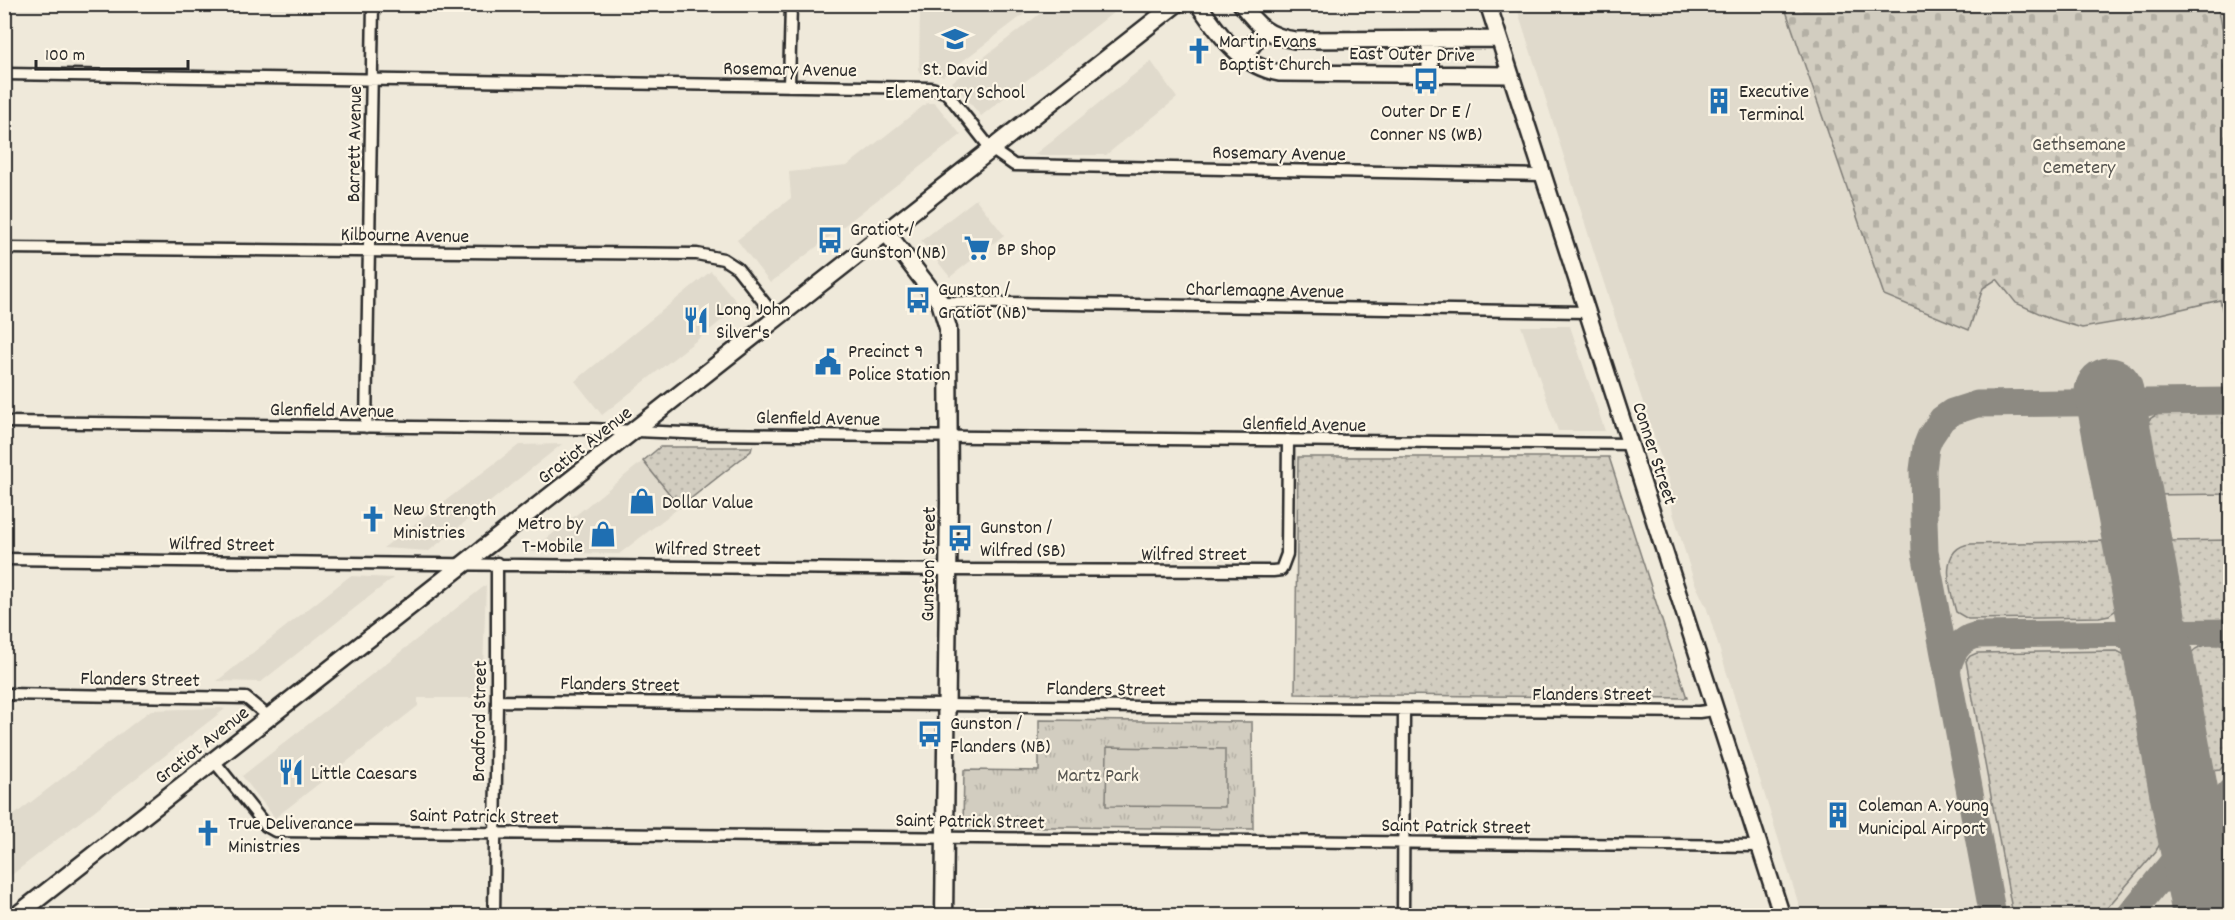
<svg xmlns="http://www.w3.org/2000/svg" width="2235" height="920" font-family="Dekko,sans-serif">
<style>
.built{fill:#e0dacc}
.grass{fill:url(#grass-dots);stroke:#7e7c76;stroke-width:1.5}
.cemetery{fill:url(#cemetery-stones);stroke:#7e7c76;stroke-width:1.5}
.park{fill:url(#park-tufts);stroke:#7e7c76;stroke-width:1.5}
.garden{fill:#d2cdc0;stroke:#7e7c76;stroke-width:1.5}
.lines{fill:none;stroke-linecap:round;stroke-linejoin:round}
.taxiway{stroke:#8d8a82;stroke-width:27}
.runway{stroke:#8d8a82;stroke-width:69}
.street-casing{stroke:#2b2b2b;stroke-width:15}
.secondary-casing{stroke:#2b2b2b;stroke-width:20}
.primary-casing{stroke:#2b2b2b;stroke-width:21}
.street{stroke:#fcf5e5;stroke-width:10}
.secondary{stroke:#fcf5e5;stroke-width:15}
.primary{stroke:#fcf5e5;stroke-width:16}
.labels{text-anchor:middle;stroke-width:4.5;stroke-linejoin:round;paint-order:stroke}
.poi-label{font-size:20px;fill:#2b2b2b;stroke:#fcf5e5;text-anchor:start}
.street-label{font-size:20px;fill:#2b2b2b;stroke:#fcf5e5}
.park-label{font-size:20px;fill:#555450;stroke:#fcf5e5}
</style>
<defs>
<pattern id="grass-dots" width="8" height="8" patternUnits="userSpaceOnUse" patternTransform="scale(1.5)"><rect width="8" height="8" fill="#d2cdc0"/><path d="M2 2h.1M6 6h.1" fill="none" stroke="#b4b0a5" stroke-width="1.8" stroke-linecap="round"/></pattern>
<pattern id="cemetery-stones" width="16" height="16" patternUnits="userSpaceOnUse" patternTransform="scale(1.5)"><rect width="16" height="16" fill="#d2cdc0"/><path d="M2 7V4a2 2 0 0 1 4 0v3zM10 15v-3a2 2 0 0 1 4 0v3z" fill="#b4b0a5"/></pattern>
<pattern id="park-tufts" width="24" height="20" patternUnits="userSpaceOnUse" patternTransform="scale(1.5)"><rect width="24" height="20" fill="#d2cdc0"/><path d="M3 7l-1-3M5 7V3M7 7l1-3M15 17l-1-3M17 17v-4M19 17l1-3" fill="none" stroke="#b4b0a5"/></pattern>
</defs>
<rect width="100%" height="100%" fill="#efe9da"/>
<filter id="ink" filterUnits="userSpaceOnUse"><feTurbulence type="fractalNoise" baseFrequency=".0167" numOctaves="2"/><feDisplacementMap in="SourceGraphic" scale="12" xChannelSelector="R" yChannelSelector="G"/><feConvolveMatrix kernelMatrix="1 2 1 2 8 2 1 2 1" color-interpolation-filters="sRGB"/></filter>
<g filter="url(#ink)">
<path class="built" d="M 920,5 L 920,4 L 1036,5 L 943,76 L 919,73 Z
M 1051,5 L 1123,5 L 981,116 L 952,82 Z
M 1516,5 L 1784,5 L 1884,295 L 1969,330 L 1983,288 L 1997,279 L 2017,303 L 2052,319 L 2082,328 L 2152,316 L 2220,300 L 2230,341 L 2230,915 L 1802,915 L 1707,609 L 1694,581 L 1673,513 L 1668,479 L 1600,271 Z
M 2218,5 L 2230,5 L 2230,68 Z
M 1151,61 L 1177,98 L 1106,155 L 1034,155 Z
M 927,103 L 935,103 L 961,135 L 770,283 L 737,240 L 791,198 L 789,172 L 847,166 Z
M 976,199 L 1004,235 L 950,277 L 921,241 Z
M 711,271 L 740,306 L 602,415 L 575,381 Z
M 1521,326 L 1570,326 L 1605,431 L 1558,431 Z
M 562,444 L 429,551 L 383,548 L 519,445 Z
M 643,461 L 680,507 L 619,554 L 530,552 Z
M 350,576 L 393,578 L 261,682 L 217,681 Z
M 486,585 L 482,698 L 418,698 L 418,706 L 275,818 L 242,776 Z
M 221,708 L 225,709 L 5,880 L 5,822 L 151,710 Z"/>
<path class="grass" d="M 2163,413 L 2230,413 L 2230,494 L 2151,495 C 2147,470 2126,420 2163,413 Z
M 660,447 L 752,447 L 751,451 L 680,507 L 643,461 Z
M 1298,457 L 1609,457 L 1687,698 L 1295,694 Z
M 2230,540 L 2230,621 C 2218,621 2204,623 2192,621 C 2169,618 2166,570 2163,551 L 2172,541 Z
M 2102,541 L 2116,554 L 2123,596 L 2116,610 L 2109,615 L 2099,617 L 1968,619 L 1956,612 C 1950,591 1937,547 1971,544 Z
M 2230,644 L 2230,758 L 2220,770 L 2211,771 L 2203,765 L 2186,664 C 2191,642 2212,644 2230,644 Z
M 2117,651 L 2129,657 L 2137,668 L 2166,822 L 2163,823 L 2162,840 L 2156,851 L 2101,915 L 2013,915 L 1966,661 L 1970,656 L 1977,653 Z"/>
<path class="cemetery" d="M 1784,5 L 2218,5 L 2230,68 L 2230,341 L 2220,300 L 2152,316 L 2082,328 L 2052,319 L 2016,303 L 1997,279 L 1983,288 L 1969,330 L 1884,295 Z"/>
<path class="park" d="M 1039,720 L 1252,722 L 1253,829 L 963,826 L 964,770 L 1039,771 Z"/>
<path class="garden" d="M 1107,747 L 1225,749 L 1225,807 L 1106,806 Z"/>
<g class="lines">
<path class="taxiway" d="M 2116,432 C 2121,414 2133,406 2150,402
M 2120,634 C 2147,641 2157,663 2163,688
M 1947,673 C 1950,654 1958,640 1977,635 L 2230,632
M 2158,881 C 2186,872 2200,892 2206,916
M 1993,916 L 1925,552 L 1924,520 L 1923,470 L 1926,447 L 1930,437 L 1942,419 L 1952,412 L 1977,404 L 2230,401
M 2129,916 L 2230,792"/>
<path class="runway" d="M 2109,392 L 2207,916"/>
<g class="street-casing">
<path id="street" d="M 4,74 L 931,88 L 945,92 L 950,97 L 991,149 L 1014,165 L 1543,175
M 789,86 L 791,4
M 4,248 L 697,254 L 723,259 L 737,268 L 777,319
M 940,302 L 1589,312
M 4,422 L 590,429 L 708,434 L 1631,444
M 366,427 L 373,4
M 4,559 L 948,570 L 1273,571 L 1281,570 L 1287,554 L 1288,440
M 4,694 L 246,698 L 269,717
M 497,701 L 1699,712 L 1714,710
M 214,761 L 266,826 L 275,831 L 1759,846
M 494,916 L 497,701 L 497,563
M 1403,916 L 1404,710"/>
</g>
<g class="secondary-casing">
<path id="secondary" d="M 1198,4 C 1221,36 1239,65 1279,73 L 1511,75
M 1241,4 C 1258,26 1267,36 1295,40 L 1499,39
M 1488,4 L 1782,916
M 1430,40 L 1430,74
M 1243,58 L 1264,30"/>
</g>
<g class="primary-casing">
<path id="primary" d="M 886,232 L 940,302 L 948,328 L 949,503 L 944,916
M 16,916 L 1176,4"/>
</g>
<use href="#street" class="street"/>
<use href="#secondary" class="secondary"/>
<use href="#primary" class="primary"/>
</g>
</g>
<defs>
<g id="school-bare" transform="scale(2.07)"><path d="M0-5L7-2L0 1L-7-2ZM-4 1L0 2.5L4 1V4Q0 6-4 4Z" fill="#1f6fb2" stroke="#fcf5e5" stroke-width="2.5" paint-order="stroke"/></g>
<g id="church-bare" transform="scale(2.07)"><path d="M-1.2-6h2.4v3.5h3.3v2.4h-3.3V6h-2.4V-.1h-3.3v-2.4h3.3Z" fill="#1f6fb2" stroke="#fcf5e5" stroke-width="2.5" paint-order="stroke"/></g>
<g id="bus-bare" transform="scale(2.07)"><path d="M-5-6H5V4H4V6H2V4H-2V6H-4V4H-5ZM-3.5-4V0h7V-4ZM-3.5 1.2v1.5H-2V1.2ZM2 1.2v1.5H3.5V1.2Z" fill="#1f6fb2" stroke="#fcf5e5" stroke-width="2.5" paint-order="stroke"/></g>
<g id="building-bare" transform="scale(2.07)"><path d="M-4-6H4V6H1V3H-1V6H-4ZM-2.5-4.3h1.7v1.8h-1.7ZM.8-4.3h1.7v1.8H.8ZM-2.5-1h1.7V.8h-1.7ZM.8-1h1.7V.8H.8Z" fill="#1f6fb2" stroke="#fcf5e5" stroke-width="2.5" paint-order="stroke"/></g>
<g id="supermarket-bare" transform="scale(2.07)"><path d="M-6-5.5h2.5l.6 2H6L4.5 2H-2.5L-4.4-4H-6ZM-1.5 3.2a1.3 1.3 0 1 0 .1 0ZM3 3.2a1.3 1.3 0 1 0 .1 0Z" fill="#1f6fb2" stroke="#fcf5e5" stroke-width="2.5" paint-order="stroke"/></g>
<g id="restaurant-bare" transform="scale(2.07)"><path d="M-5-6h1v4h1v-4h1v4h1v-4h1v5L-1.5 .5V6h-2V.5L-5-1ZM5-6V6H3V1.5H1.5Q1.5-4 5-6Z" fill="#1f6fb2" stroke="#fcf5e5" stroke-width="2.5" paint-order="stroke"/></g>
<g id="civic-bare" transform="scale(2.07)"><path d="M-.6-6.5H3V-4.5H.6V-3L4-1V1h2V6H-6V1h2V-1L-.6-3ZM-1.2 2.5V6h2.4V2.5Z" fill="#1f6fb2" stroke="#fcf5e5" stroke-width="2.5" paint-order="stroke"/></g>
<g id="shop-bare" transform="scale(2.07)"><path d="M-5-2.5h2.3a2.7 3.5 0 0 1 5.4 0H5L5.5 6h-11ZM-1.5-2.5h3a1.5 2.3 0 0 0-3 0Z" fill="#1f6fb2" stroke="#fcf5e5" stroke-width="2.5" paint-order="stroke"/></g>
</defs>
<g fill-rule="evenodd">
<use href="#school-bare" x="955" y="39"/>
<use href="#church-bare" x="1199" y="51"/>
<use href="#bus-bare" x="1426" y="81"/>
<use href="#building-bare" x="1719" y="101"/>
<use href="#bus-bare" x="830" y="240"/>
<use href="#supermarket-bare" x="977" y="248"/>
<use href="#bus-bare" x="918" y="300"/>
<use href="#restaurant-bare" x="696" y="320"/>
<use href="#civic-bare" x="828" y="362"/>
<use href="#shop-bare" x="642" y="501"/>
<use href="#church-bare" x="373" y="519"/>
<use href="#shop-bare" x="603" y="534"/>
<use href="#bus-bare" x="960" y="538"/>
<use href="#bus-bare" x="930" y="734"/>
<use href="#restaurant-bare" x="291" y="772"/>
<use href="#building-bare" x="1838" y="815"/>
<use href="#church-bare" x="208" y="833"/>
</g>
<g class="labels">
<g class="poi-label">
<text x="1219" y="47">Martin Evans<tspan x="1219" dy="23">Baptist Church</tspan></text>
<text x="955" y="75" text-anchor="middle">St. David<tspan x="955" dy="23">Elementary School</tspan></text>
<text x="1739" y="97">Executive<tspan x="1739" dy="23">Terminal</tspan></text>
<text x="1426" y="117" text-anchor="middle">Outer Dr E /<tspan x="1426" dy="23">Conner NS (WB)</tspan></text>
<text x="850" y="235">Gratiot /<tspan x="850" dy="23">Gunston (NB)</tspan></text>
<text x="997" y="255">BP Shop</text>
<text x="938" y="295">Gunston /<tspan x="938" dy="23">Gratiot (NB)</tspan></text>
<text x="716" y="315">Long John<tspan x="716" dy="23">Silver's</tspan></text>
<text x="848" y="357">Precinct 9<tspan x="848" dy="23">Police Station</tspan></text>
<text x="662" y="508">Dollar Value</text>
<text x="393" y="515">New Strength<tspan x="393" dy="23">Ministries</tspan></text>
<text x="583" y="529" text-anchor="end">Metro by<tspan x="583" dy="23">T-Mobile</tspan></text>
<text x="980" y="533">Gunston /<tspan x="980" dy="23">Wilfred (SB)</tspan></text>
<text x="950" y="729">Gunston /<tspan x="950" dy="23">Flanders (NB)</tspan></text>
<text x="311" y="779">Little Caesars</text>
<text x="1858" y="811">Coleman A. Young<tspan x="1858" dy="23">Municipal Airport</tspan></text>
<text x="228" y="829">True Deliverance<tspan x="228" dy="23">Ministries</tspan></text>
</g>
<g class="street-label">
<text transform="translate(1412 53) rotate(1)" y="7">East Outer Drive</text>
<text transform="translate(790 68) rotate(1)" y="7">Rosemary Avenue</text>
<text transform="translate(353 144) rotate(-89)" y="7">Barrett Avenue</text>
<text transform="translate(1279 152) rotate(1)" y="7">Rosemary Avenue</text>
<text transform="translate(405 234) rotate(1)" y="7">Kilbourne Avenue</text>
<text transform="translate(1265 289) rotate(1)" y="7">Charlemagne Avenue</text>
<text transform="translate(332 409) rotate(1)" y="7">Glenfield Avenue</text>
<text transform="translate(818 417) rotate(1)" y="7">Glenfield Avenue</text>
<text transform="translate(1304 423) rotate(1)" y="7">Glenfield Avenue</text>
<text transform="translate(584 444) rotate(-38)" y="7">Gratiot Avenue</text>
<text transform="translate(1656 453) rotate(72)" y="7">Conner Street</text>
<text transform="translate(222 543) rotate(1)" y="7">Wilfred Street</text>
<text transform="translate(708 548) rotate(1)" y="7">Wilfred Street</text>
<text x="1194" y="560">Wilfred Street</text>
<text transform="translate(927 564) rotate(-89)" y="7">Gunston Street</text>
<text transform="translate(140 678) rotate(1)" y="7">Flanders Street</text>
<text transform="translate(620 683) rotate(1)" y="7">Flanders Street</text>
<text transform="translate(1106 688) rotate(1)" y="7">Flanders Street</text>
<text x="1592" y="700">Flanders Street</text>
<text transform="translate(478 721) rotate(-89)" y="7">Bradford Street</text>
<text transform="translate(201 744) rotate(-38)" y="7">Gratiot Avenue</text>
<text transform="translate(484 815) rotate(1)" y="7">Saint Patrick Street</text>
<text transform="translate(970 820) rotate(1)" y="7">Saint Patrick Street</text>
<text transform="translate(1456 825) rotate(1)" y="7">Saint Patrick Street</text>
</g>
<g class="park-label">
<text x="2079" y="150">Gethsemane<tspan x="2079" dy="23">Cemetery</tspan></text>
<text x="1098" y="781">Martz Park</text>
</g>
</g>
<rect width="2235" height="920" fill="none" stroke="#fcf5e5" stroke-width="24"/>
<rect x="12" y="12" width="2211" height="896" fill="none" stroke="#2b2b2b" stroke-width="2" filter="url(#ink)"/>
<path d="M36 60v9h152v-9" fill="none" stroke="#2b2b2b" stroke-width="3"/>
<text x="45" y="60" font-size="18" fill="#2b2b2b" stroke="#fcf5e5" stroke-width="4.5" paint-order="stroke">100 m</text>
</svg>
